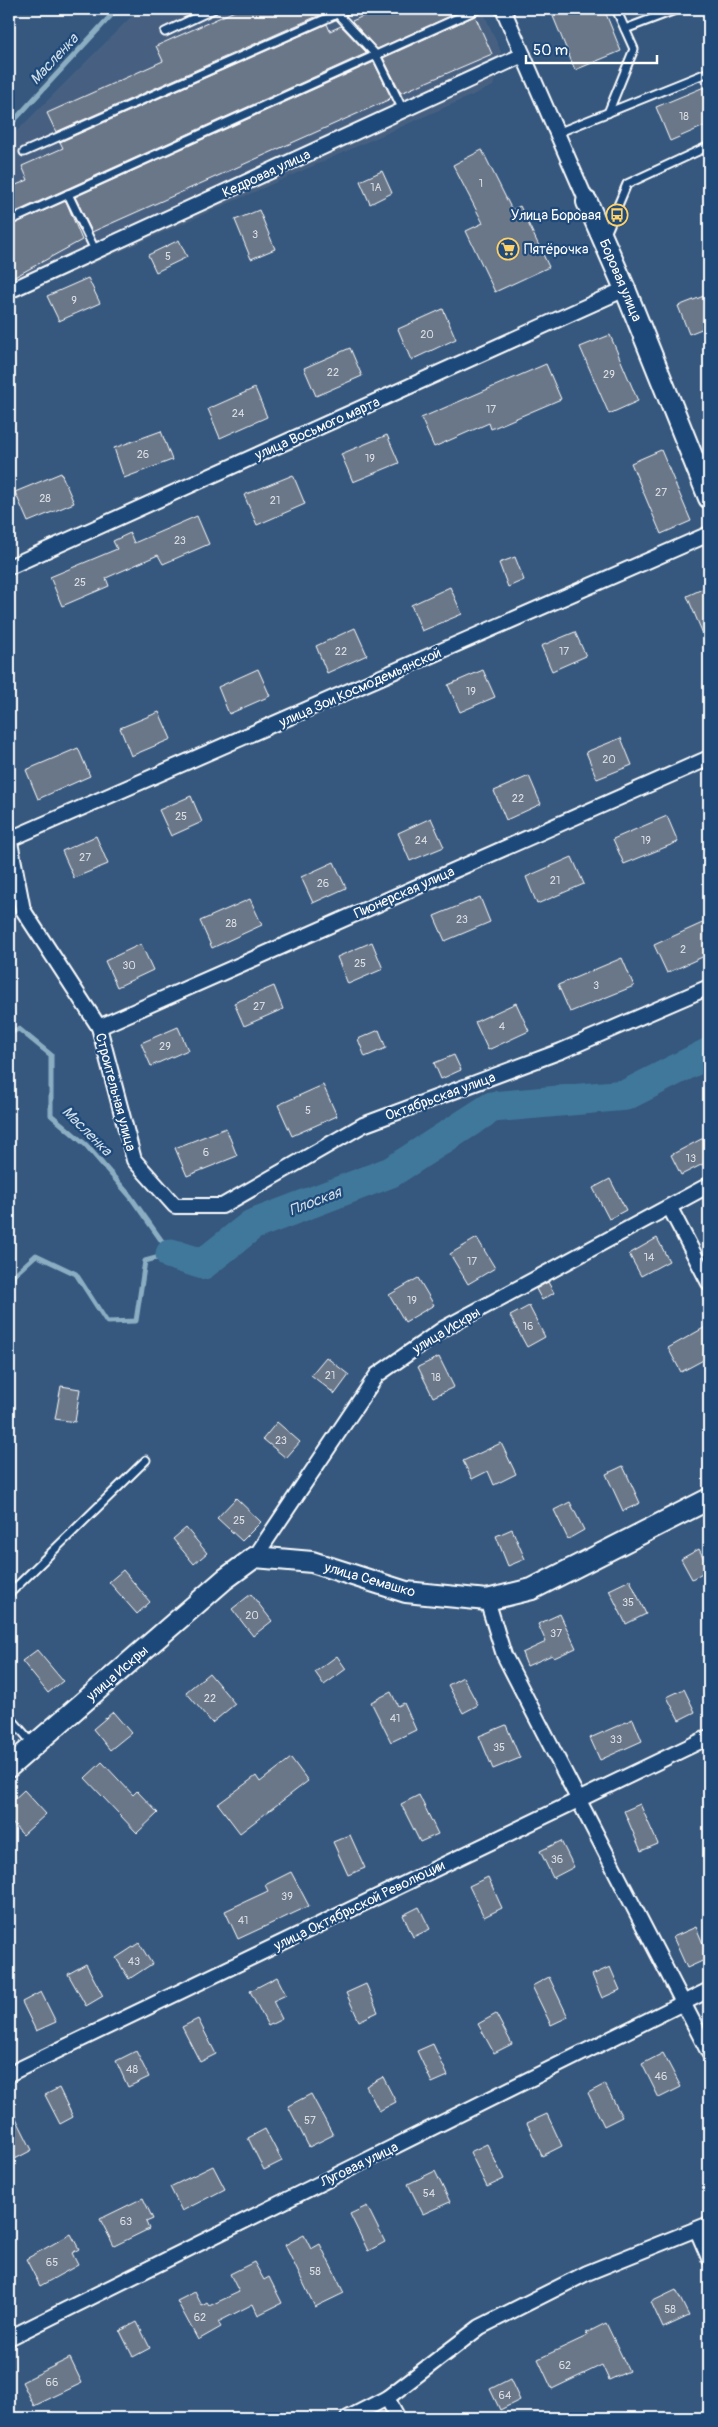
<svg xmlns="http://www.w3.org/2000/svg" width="718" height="2427" viewBox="0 0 718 2427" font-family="Pangolin,sans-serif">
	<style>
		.built { fill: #466181 }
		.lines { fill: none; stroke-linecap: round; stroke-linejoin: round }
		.stream { stroke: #8caec3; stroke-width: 5 }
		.river { stroke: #40789b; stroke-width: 31 }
		.building { fill: #6a7789; stroke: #fff }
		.lane-casing { stroke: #fff; stroke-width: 11 }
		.street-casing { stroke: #fff; stroke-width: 18 }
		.secondary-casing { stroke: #fff; stroke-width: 24 }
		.lane { stroke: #1f4a7a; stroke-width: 7 }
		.street { stroke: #1f4a7a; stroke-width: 14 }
		.secondary { stroke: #1f4a7a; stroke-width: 20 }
		.labels { text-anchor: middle; stroke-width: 4.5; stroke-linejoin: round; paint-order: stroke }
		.number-label { font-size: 11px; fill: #dadde2 }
		.street-label { font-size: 14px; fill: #fff; stroke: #1f4a7a }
		.poi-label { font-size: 14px; fill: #fff; stroke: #1f4a7a; text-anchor: end }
		.water-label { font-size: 15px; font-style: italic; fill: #cfdde6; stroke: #1f4a7a }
	</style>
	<rect width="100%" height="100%" fill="#36587e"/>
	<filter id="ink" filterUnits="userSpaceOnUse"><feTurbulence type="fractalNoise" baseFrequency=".02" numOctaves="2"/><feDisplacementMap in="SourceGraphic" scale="10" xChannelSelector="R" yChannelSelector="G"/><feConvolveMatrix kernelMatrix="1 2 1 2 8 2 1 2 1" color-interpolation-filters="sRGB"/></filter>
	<g filter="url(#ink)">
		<path class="built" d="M139,9h343l19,43 -8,34 -484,215v-162z"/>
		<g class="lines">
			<g class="stream">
				<path d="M9,126l108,-117"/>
				<path d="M9,1033l10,-4 32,26v60l35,30 44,51 41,58 -26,7 -9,60 -29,1 -31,-48 -40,-19 -22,20 -5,16"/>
			</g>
			<path class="river" d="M171,1254l32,10 49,-39 139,-53 101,-65 134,-12 83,-42"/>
		</g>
		<g class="building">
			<path d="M239,9h81l2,5 -266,118 -9,-19 116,-52 -7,-15z"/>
			<path d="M379,9h87l-89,40 -25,-28z"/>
			<path d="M550,9h54l17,42 -46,19z"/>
			<path d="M475,16l17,38 -91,39 -18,-35z"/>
			<path d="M327,24l3,7 11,-5 26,27 -358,162v-27l19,-8 -6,-14 41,-18 -3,-6z"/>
			<path d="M374,62l17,35 -3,3 -296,132 -17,-35z"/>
			<path d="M709,85v39l-39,17 -14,-34z"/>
			<path d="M482,150l30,60 8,-4 29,61 -54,25 -29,-61 17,-8 -30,-58z"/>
			<path d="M382,171l10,22 -22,11 -10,-23z"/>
			<path d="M66,201l16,39 -73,40v-54z"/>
			<path d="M259,210l16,39 -24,10 -16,-39z"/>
			<path d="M179,240l8,17 -31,15 -8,-17z"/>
			<path d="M88,278l12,25 -41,18 -12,-25z"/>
			<path d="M709,294v32l-20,8 -11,-28z"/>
			<path d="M443,309l13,30 -45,21 -13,-31z"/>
			<path d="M610,335l28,66 -29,13 -29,-67z"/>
			<path d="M350,348l12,28 -46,20 -12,-28z"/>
			<path d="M546,364l15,35 -70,30 -2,-6 -55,24 -13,-29z"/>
			<path d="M255,388l12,29 -47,21 -12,-29z"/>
			<path d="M161,431l11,29 -48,18 -10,-30z"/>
			<path d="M387,435l12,28 -46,19 -12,-28z"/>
			<path d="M661,450l30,71 -30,13 -30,-71z"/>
			<path d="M61,473l13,30 -46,19 -13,-30z"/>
			<path d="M293,475l12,29 -48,21 -13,-30z"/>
			<path d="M197,516l12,28 -46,20 -5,-9 -52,23 3,8 -47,20 -12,-29 67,-28 -4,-8 17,-8 4,10z"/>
			<path d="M515,557l9,23 -16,7 -9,-24z"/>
			<path d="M709,586v62l-22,-52z"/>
			<path d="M450,587l12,27 -40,17 -11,-26z"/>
			<path d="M355,628l12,27 -40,18 -11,-27z"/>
			<path d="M575,632l11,24 -34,15 -11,-25z"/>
			<path d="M258,669l12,27 -41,18 -11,-27z"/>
			<path d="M483,670l12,27 -35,15 -12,-27z"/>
			<path d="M159,712l12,27 -40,17 -11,-28z"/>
			<path d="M621,738l11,27 -35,14 -11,-27z"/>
			<path d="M78,748l12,28 -52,23 -12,-29z"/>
			<path d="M529,776l12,28 -35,16 -12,-29z"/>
			<path d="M191,796l11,26 -31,14 -12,-26z"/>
			<path d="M667,816l11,26 -54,22 -11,-25z"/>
			<path d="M431,818l13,29 -34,14 -12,-28z"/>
			<path d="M96,836l12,28 -34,14 -12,-27z"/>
			<path d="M572,857l12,27 -47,20 -11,-27z"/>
			<path d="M334,862l12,26 -33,15 -12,-26z"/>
			<path d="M480,897l10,25 -45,19 -11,-25z"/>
			<path d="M250,899l12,26 -50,23 -12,-27z"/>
			<path d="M709,920v34l-42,19 -13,-28z"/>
			<path d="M372,942l11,27 -35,15 -11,-27z"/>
			<path d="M141,944l12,26 -36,17 -12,-26z"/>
			<path d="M622,958l12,28 -64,26 -12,-27z"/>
			<path d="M274,986l9,23 -39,17 -10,-23z"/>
			<path d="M516,1003l13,28 -41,19 -13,-28z"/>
			<path d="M178,1027l10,23 -37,16 -10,-23z"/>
			<path d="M379,1030l7,18 -21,9 -7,-18z"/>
			<path d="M454,1055l7,15 -20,9 -7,-16z"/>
			<path d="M323,1085l14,31 -45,20 -14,-31z"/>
			<path d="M226,1128l11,28 -50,20 -12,-28z"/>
			<path d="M709,1135v26l-28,14 -10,-20z"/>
			<path d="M610,1179l16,31 -17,9 -16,-31z"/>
			<path d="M477,1238l18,30 -27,16 -18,-30z"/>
			<path d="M657,1238l12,23 -28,15 -12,-22z"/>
			<path d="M418,1278l16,27 -29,17 -16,-27z"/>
			<path d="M548,1282l6,11 -12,7 -6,-11z"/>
			<path d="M529,1306l16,31 -18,10 -17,-31z"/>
			<path d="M709,1325v32l-28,15 -13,-24z"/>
			<path d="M326,1357l23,18 -14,19 -24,-19z"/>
			<path d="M439,1357l15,30 -21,10 -15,-30z"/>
			<path d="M61,1386l19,3 -5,33 -20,-3z"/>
			<path d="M277,1422l23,20 -14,16 -23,-19z"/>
			<path d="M501,1443l15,31 -22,11 -6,-14 -16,8 -9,-18z"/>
			<path d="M623,1466l17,37 -17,8 -17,-37z"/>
			<path d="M236,1498l25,24 -19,19 -25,-23z"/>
			<path d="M570,1502l14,28 -16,9 -14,-29z"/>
			<path d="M186,1528l21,25 -13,11 -21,-25z"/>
			<path d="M512,1529l13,30 -17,7 -12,-30z"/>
			<path d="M699,1549l10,20 -17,10 -11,-20z"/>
			<path d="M123,1570l27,32 -13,12 -28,-32z"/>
			<path d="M630,1580l16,34 -20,10 -17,-34z"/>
			<path d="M251,1594l21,27 -19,15 -21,-27z"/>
			<path d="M560,1614l16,34 -22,10 -2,-3 -25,11 -5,-13 24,-11 -8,-18z"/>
			<path d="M37,1650l26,31 -15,12 -26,-32z"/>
			<path d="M337,1656l9,13 -22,16 -9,-13z"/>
			<path d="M209,1673l26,31 -23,19 -26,-31z"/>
			<path d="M463,1677l15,28 -15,8 -15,-28z"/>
			<path d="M684,1689l11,23 -16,8 -12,-23z"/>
			<path d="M391,1692l7,14 6,-3 12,27 -25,12 -20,-40z"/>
			<path d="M113,1712l18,21 -21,17 -17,-21z"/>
			<path d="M633,1719l9,22 -42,19 -10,-22z"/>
			<path d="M506,1725l14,33 -27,11 -14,-33z"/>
			<path d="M291,1758l17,23 -68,52 -22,-29 38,-28 4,6z"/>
			<path d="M102,1762l31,33 4,-4 21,22 -21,20 -52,-55z"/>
			<path d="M24,1790l22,24 -23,21 -14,-15v-16z"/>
			<path d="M419,1795l19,39 -18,8 -19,-38z"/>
			<path d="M640,1804l18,40 -17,7 -17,-40z"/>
			<path d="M350,1835l15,33 -17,7 -15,-33z"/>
			<path d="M561,1841l13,26 -21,11 -13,-27z"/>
			<path d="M291,1872l18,34 -71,33 -13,-28 43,-20 -3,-6z"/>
			<path d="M488,1877l14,31 -18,9 -15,-31z"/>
			<path d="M419,1907l11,22 -17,8 -10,-22z"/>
			<path d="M696,1927l13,31 -22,10 -14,-31z"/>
			<path d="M139,1943l13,21 -23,15 -13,-21z"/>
			<path d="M86,1964l17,32 -17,10 -18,-32z"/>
			<path d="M610,1967l10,23 -18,8 -10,-23z"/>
			<path d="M277,1977l9,18 -13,6 9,18 -14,7 -18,-35z"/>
			<path d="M549,1977l19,40 -17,8 -19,-39z"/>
			<path d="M366,1984l12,28 -19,9 -13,-28z"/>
			<path d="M41,1992l15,30 -20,9 -14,-29z"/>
			<path d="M496,2014l16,30 -18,9 -16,-29z"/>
			<path d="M198,2019l18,35 -16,8 -18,-35z"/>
			<path d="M433,2044l15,32 -16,7 -15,-32z"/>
			<path d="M136,2051l13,26 -21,10 -12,-26z"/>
			<path d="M663,2053l18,34 -22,11 -17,-34z"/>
			<path d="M383,2077l13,25 -17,9 -13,-25z"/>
			<path d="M605,2084l17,33 -18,9 -16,-33z"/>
			<path d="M59,2088l14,29 -13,7 -15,-29z"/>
			<path d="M311,2094l22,41 -24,12 -21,-41z"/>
			<path d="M9,2104l23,46 -17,9 -6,-12z"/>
			<path d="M547,2114l15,32 -20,10 -15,-33z"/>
			<path d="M265,2129l17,32 -18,9 -16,-32z"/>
			<path d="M487,2144l17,35 -17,8 -17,-35z"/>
			<path d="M213,2166l12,23 -43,22 -12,-24z"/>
			<path d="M435,2171l15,31 -27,12 -15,-30z"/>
			<path d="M143,2198l10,21 -7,3 3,7 -35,17 -14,-27z"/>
			<path d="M367,2206l18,36 -17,9 -18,-37z"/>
			<path d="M71,2234l8,15 -7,4 6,12 -38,21 -14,-27z"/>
			<path d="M304,2235l7,14 9,-5 24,49 -29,14 -30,-62z"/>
			<path d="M254,2262l10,18 5,-3 13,26 -24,12 -5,-11 -35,18 3,5 -23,13 -21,-39 18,-9 7,14 5,-3 2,3 30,-14 -9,-18z"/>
			<path d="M676,2290l13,26 -26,12 -12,-26z"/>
			<path d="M137,2322l13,26 -17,9 -13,-26z"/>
			<path d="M606,2323l23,48 -20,9 -7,-15 -50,24 -14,-30 49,-23 -1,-3z"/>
			<path d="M70,2358l12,25 -48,23 -12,-24z"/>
			<path d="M510,2379l10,21 -20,10 -10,-21z"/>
		</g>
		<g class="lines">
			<g class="lane-casing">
				<g id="lane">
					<path d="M333,9l43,46 27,55"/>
					<path d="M616,9l9,20"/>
					<path d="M165,32l49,-23"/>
					<path d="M608,113l26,-64 -9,-20 53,-20"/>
					<path d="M557,133l152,-61"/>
					<path d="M24,152l324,-143"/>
					<path d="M68,194l28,58"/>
					<path d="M9,221l469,-212"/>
					<path d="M606,234l21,-50 82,-38"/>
					<path d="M9,1594l137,-134"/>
					<path d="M9,1716l24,28"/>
				</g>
			</g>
			<g class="street-casing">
				<g id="street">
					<path d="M503,9l84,193"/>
					<path d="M9,291l514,-236"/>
					<path d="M9,567l616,-278"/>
					<path d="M9,837l14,73 76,117 35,133 41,46h47l141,-81 198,-74 148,-64"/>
					<path d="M10,839l699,-305"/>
					<path d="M99,1027l610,-269"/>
					<path d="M670,1208l39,75"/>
					<path d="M255,1557l122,-182 66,-46 266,-144"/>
					<path d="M487,1600l17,55 205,398"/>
					<path d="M9,2074l700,-337"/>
					<path d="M697,2230l12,28"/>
					<path d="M9,2338l700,-348"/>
					<path d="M387,2398l11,20"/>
					<path d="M348,2418l39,-20 93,-71 107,-54 122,-49"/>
				</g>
			</g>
			<g class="secondary-casing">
				<g id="secondary">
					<path d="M587,202l38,87 84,209"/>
					<path d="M9,1767l216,-188 30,-22 57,5 94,30 81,8 45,-11 177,-90"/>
				</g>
			</g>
			<use href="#lane" class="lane"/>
			<use href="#street" class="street"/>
			<use href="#secondary" class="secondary"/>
		</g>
	</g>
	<defs>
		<g id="bus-ring" transform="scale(1.125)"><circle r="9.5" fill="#1f4a7a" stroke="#ffd166" stroke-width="1.5"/><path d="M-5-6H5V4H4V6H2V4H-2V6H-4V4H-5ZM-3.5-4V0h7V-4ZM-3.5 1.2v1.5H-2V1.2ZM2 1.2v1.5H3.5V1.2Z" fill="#ffd166"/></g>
		<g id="supermarket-ring" transform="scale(1.125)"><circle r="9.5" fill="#1f4a7a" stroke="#ffd166" stroke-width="1.5"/><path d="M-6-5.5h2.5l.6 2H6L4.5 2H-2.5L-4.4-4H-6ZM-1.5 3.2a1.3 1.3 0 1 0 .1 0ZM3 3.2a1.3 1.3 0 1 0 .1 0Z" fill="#ffd166"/></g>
	</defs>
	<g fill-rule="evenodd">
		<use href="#bus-ring" x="617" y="215"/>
		<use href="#supermarket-ring" x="508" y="249"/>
	</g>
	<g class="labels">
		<g class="number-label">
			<text x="684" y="120">18</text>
			<text x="481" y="187">1</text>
			<text x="376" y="191">1А</text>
			<text x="255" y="238">3</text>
			<text x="168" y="260">5</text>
			<text x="74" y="304">9</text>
			<text x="427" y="338">20</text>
			<text x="333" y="376">22</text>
			<text x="609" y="378">29</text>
			<text x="491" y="413">17</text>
			<text x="238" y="417">24</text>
			<text x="143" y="458">26</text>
			<text x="370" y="462">19</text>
			<text x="661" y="496">27</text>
			<text x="45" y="502">28</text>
			<text x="275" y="504">21</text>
			<text x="180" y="544">23</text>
			<text x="80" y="586">25</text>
			<text x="341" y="655">22</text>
			<text x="564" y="655">17</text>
			<text x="471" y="695">19</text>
			<text x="609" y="763">20</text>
			<text x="518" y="802">22</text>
			<text x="181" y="820">25</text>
			<text x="421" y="844">24</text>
			<text x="646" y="844">19</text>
			<text x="85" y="861">27</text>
			<text x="555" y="884">21</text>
			<text x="323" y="887">26</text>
			<text x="462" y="923">23</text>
			<text x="231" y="927">28</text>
			<text x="683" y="953">2</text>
			<text x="360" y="967">25</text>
			<text x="129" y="969">30</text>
			<text x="596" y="989">3</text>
			<text x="259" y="1010">27</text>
			<text x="502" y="1030">4</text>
			<text x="165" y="1050">29</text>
			<text x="308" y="1114">5</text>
			<text x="206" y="1156">6</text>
			<text x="691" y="1162">13</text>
			<text x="649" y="1261">14</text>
			<text x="472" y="1265">17</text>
			<text x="412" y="1304">19</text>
			<text x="528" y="1330">16</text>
			<text x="330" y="1379">21</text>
			<text x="436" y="1381">18</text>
			<text x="281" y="1444">23</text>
			<text x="239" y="1524">25</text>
			<text x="628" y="1606">35</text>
			<text x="252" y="1619">20</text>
			<text x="556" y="1637">37</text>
			<text x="210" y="1702">22</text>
			<text x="395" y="1722">41</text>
			<text x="616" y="1743">33</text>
			<text x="499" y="1751">35</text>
			<text x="557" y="1863">36</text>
			<text x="287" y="1900">39</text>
			<text x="243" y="1924">41</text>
			<text x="134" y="1965">43</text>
			<text x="132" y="2073">48</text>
			<text x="661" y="2080">46</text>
			<text x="310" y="2124">57</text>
			<text x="429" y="2197">54</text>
			<text x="126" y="2225">63</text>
			<text x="52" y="2266">65</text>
			<text x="315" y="2275">58</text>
			<text x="670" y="2313">58</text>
			<text x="200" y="2321">62</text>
			<text x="565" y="2369">62</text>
			<text x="52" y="2386">66</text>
			<text x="505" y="2399">64</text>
		</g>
		<g class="street-label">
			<text transform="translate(266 173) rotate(-25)" y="5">Кедровая улица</text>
			<text transform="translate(621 280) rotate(67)" y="5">Боровая улица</text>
			<text transform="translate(317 428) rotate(-24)" y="5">улица Восьмого марта</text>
			<text transform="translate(360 687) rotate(-24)" y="5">улица Зои Космодемьянской</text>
			<text transform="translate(404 892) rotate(-24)" y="5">Пионерская улица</text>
			<text transform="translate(116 1092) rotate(75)" y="5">Строительная улица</text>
			<text transform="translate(440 1096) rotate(-20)" y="5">Октябрьская улица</text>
			<text transform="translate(446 1330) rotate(-31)" y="5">улица Искры</text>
			<text transform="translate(370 1579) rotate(16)" y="5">улица Семашко</text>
			<text transform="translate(117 1673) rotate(-41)" y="5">улица Искры</text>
			<text transform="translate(359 1905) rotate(-26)" y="5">улица Октябрьской Революции</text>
			<text transform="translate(359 2164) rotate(-26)" y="5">Луговая улица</text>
		</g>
		<g class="poi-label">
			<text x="601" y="220">Улица Боровая</text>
			<text x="524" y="254" text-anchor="start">Пятёрочка</text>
		</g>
		<g class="water-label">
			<text transform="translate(54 59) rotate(-47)" y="5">Масленка</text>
			<text transform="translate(87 1131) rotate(45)" y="5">Масленка</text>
			<text transform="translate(315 1201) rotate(-21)" y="5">Плоская</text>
		</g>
	</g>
	<rect width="718" height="2427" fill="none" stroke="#1f4a7a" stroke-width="30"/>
	<rect x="15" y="15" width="688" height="2397" fill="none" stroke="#fff" stroke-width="2" filter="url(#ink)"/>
	<path d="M526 55v8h131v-8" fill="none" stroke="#ffffff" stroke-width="2.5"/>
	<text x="533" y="55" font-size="15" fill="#ffffff" stroke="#1f4a7a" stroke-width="4" paint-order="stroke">50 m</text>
</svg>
